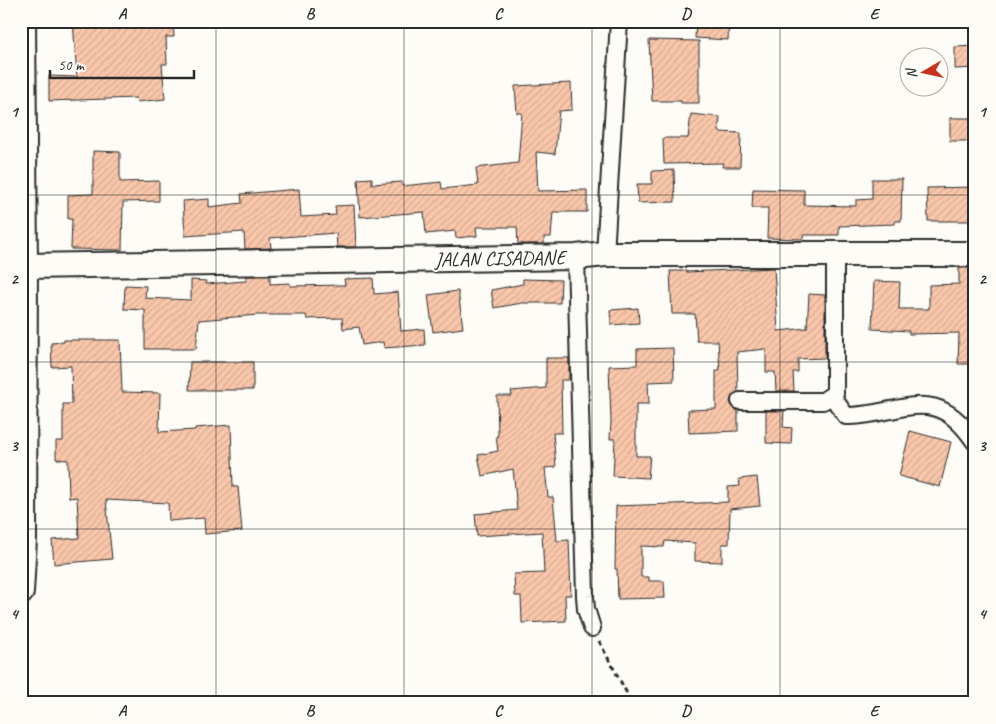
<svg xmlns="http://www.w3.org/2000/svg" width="996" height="724" viewBox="0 0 996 724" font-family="Caveat,sans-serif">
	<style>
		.building { fill: url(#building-hatch); stroke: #2b2b2b }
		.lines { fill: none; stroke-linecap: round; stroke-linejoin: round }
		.street-casing { stroke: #2b2b2b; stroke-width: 20 }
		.secondary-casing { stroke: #2b2b2b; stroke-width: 28 }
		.path { stroke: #2b2b2b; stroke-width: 3; stroke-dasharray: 5 4; stroke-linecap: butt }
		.street { stroke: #fdfcf7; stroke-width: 16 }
		.secondary { stroke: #fdfcf7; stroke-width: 24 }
		.grid { fill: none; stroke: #2b2b2b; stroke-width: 1; stroke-opacity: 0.55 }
		.labels { text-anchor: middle; stroke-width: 4; stroke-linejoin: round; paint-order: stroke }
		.street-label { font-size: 20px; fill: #2b2b2b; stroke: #fdfcf7 }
		.neatline { fill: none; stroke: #2b2b2b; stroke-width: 2 }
		.grid-label { font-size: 16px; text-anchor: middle; font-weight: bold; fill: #2b2b2b }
	</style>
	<defs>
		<pattern id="building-hatch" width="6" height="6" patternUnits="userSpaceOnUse" patternTransform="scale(1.25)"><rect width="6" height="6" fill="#fac7aa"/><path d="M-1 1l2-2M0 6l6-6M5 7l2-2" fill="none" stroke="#d6ab92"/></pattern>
	</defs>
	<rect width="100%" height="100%" fill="#fdfcf7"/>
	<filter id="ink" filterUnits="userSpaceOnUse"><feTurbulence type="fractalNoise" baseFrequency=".02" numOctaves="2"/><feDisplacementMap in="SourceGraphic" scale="10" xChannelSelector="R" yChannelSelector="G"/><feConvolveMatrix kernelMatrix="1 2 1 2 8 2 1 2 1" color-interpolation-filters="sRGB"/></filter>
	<g filter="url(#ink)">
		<g class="building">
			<path d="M73,21h100l1,16h-8l1,27h-5l3,35 -28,3 -1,-4 -87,3v-25l28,1z"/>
			<path d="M696,21h33l-1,19 -33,-2z"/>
			<path d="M649,40l50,1v62h-18v-2h-29z"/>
			<path d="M975,46v22l-20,1v-22z"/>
			<path d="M571,83l1,27 -13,1 -4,43 -19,-2 2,39 49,-1v22h-34l-2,25h-7v7h-26l-1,-17h-41l1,9 -21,2 -1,-7 -29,3 -2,-22 -64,5 -2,-38 14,-1v6l30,-2v4l39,-4 1,7 36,-4 -2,-17 42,-5 4,-50h-5l-2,-27z"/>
			<path d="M691,114l29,3 -1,15 22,1 -1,34h-18l1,-4 -59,1 -1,-26h25z"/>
			<rect x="950" y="118" width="25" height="23"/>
			<path d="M93,151l27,1v30l39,-1v20l-36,1 -1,48 -51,-1 1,-30h-4v-24l25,-1z"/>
			<path d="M674,170l1,32 -37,1 -1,-19h15v-13z"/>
			<path d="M872,179h30l-1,42h-6v3l-56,2v9h-36v4l-36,-1 1,-30h-16l1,-19 51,1v15l52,1v-6l16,-1z"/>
			<path d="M975,187v34h-47l-1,-33z"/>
			<path d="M299,189l2,28 35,-2 -1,-9 19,-1 2,42h-19l-1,-14 -66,5 1,10 -26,1 -1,-17 -59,4 -2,-35 26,-2v8l33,-4 -1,-9z"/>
			<path d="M774,268l4,63 29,-3 2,-34 16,1v63l-27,1v13h-5l1,19h-18l-1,-19h-9v-23l-29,3 1,40 -6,4 -2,5 2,5 6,5v20l-49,2 -1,-23 28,-1v-38h4l-2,-30h-21l-2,-27h-23l-2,-43h17v1z"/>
			<path d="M959,268h16v96h-17l1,-31 -50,1v-3l-37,-2 2,-48 26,1 -1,27h30v-24l30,-1z"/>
			<path d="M246,276h24v8l20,-1v3l55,-1 -1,-6 29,-1 1,16 24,-2 3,39 23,-2 1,16 -41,3 -1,-6 -21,3 -3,-18 -16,2 -1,-11 -35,1 -1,-4h-48l-59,5 -3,29h-51v-39l-21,-1 1,-24 21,1 -1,12 46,2v-20l15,1v3l40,-3z"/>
			<path d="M523,279l38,1 -1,23h-38l-28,5 -3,-18 32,-6z"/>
			<path d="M458,291l5,37 -30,4 -5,-37z"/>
			<path d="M638,308l1,15 -28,2 -1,-15z"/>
			<path d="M64,340h56l2,52 38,1 -1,39 36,-2v-2l36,-3 2,62h5l4,44 -37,3 -1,-16 -35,3 -1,-18 -62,-3 6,59 -58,5 -2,-24 27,-2 -2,-41 -8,1 -1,-38 -12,-1v-18h7v-37h9l-1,-38 -19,1 -1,-24 13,-1z"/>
			<path d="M673,348l1,33 -26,1 1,22h-13v52h14l-2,22 -35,-2 2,-37h-5l1,-18 -2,-55 28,-1v-16z"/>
			<path d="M546,358h23v22h-8l1,53h-9l3,34 -11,1 3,29h5l4,44 12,-1 2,55h-6l1,26 -44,2 -1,-27h-6l-1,-22 30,-1 -2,-41 -65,4 -2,-22 42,-4 -4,-41 -31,7 -4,-21 20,-4 -2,-15h2l-1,-40h15l-1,-5 35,-3z"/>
			<path d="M190,362h63v28h-64z"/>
			<path d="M766,411h18l-1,16 9,1 -1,16 -25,-1z"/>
			<path d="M910,431l41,11 -11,45 -41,-11z"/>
			<path d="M757,477l3,29 -30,3 -1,35h-7v18l-27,-1v-18l-30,-2 -1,6 -23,-1v31h8v4h15l1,17 -47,1 -1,-30h-2l1,-63 112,-4v-15l12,-1 -1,-7z"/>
		</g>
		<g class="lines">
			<g class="street-casing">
				<g id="street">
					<path d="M605,254l14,-233"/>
					<path d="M576,257l9,339 1,13 6,19"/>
					<path d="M832,396l14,20h4c55,-2 85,-34 125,26"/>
					<path d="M740,401h83l12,-8v-139"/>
				</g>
			</g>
			<g class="secondary-casing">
				<g id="secondary">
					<path d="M25,266l551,-9 29,-3h370"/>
					<path d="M21,592l3,-53 1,-273 -2,-245"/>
				</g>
			</g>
			<path class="path" d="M599,641l33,62"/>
			<use href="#street" class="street"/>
			<use href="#secondary" class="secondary"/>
		</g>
	</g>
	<path class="grid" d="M216,21v682M404,21v682M592,21v682M780,21v682M21,195h954M21,362h954M21,529h954"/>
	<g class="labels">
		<g class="street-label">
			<text transform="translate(500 258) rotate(-1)" y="7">JALAN CISADANE</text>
		</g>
	</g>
	<rect width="996" height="724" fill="none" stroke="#fdfcf7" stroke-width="55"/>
	<g transform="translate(924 72) rotate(261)"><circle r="24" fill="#fdfcf7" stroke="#a9a8a5"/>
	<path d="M0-4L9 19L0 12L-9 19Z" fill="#c8321e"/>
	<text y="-8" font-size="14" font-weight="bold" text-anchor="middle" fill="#2b2b2b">N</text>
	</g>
	<path d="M50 70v8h144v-8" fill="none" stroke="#2b2b2b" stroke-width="2.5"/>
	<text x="58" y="70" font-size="15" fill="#2b2b2b" stroke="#fdfcf7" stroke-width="4" paint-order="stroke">50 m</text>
	<rect x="28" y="28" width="940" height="668" class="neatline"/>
	<g class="grid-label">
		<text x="122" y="19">A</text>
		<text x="310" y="19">B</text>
		<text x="498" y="19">C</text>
		<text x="686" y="19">D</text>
		<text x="874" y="19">E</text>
		<text x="14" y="117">1</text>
		<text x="982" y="117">1</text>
		<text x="14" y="284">2</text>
		<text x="982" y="284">2</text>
		<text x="14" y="451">3</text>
		<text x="982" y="451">3</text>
		<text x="14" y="619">4</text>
		<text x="982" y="619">4</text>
		<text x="122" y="716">A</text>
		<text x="310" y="716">B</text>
		<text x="498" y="716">C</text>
		<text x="686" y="716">D</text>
		<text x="874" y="716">E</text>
	</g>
</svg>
